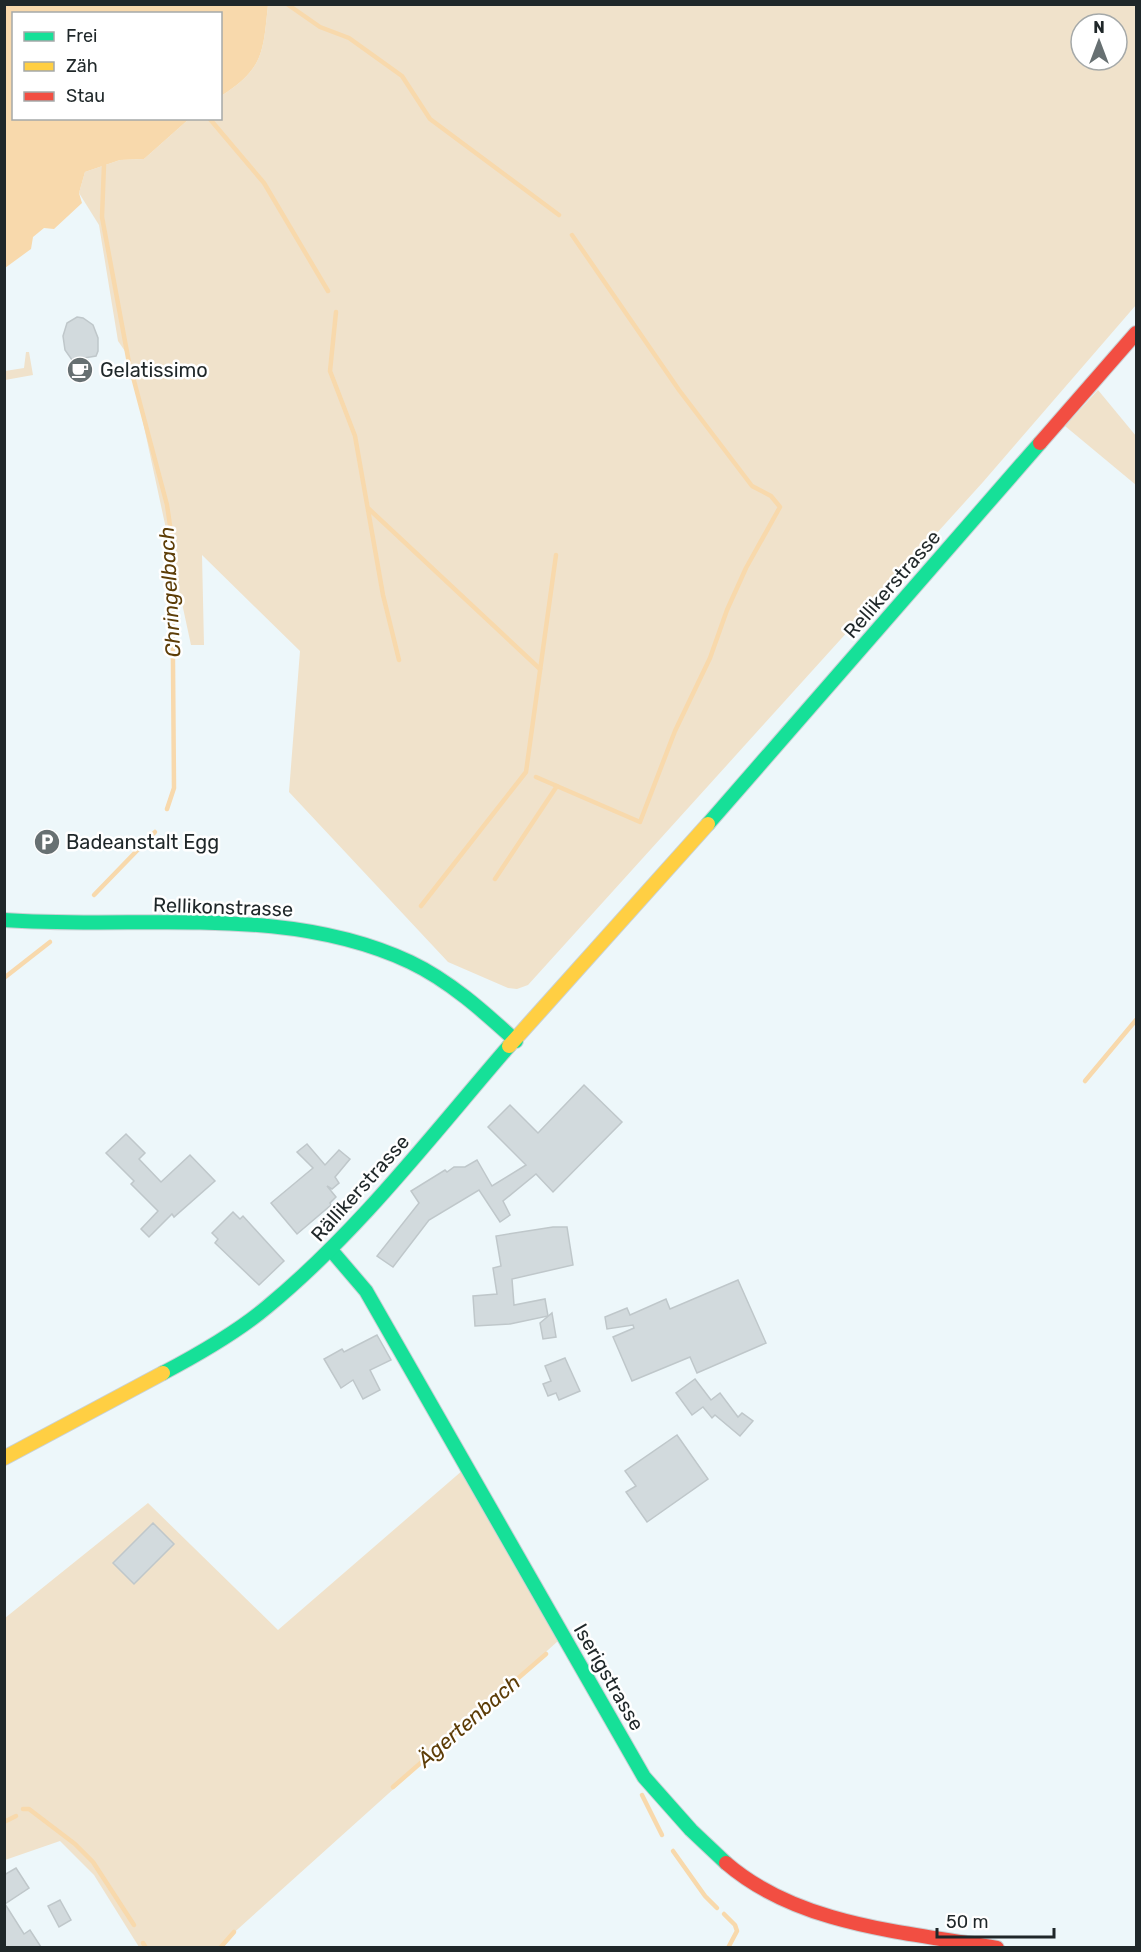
<svg xmlns="http://www.w3.org/2000/svg" width="1141" height="1952" viewBox="0 0 1141 1952" font-family="Rubik,sans-serif">
	<style>
		.green { fill: #f0e2cb; fill-rule: evenodd }
		.water { fill: #f8d9ac }
		.lines { fill: none; stroke-linecap: round; stroke-linejoin: round }
		.stream { stroke: #f8d9ac; stroke-width: 4.5 }
		.building { fill: #d2dadd; stroke: #bfc7ca; stroke-width: 1.5 }
		.fast-casing { stroke: #c9d1d4; stroke-width: 16 }
		.slow-casing { stroke: #c9d1d4; stroke-width: 16 }
		.jam-casing { stroke: #c9d1d4; stroke-width: 16 }
		.fast { stroke: #16e098; stroke-width: 14 }
		.slow { stroke: #ffcf43; stroke-width: 14 }
		.jam { stroke: #f24e42; stroke-width: 14 }
		.labels { text-anchor: middle; stroke-width: 5; stroke-linejoin: round; paint-order: stroke }
		.poi-label { font-size: 20px; fill: #1f2729; stroke: #fff; text-anchor: start }
		.street-label { font-size: 20px; fill: #1f2729; stroke: #fff }
		.water-label { font-size: 21px; font-style: italic; fill: #5d3d07; stroke: #fff }
	</style>
	<rect width="100%" height="100%" fill="#edf7fa"/>
	<g class="green">
		<path d="M268,5h868v300l-153,177 -455,503 -11,4 -9,-1 -60,-26 -159,-170 11,-141 -98,-96 2,90h-13l-62,-288 -11,-16 -19,-116 -20,-32 6,-21 35,-12 24,-1 45,-40 31,-1 1,-22c43,-27 42,-44 47,-91zM1081,24h36v36h-36z"/>
		<path d="M26,352h3l4,23 -28,5v-9l19,-3z"/>
		<path d="M1098,390l38,46v49l-71,-59z"/>
		<path d="M463,1470l95,171 -340,306h-79l-45,-72 -34,-34 -55,19v-242l143,-115 130,127z"/>
	</g>
	<path class="water" d="M5,4l263,1c-5,47 -4,64 -47,91l-1,-82h-206v104l175,1 -45,40 -24,1 -35,12 -6,21 3,10 -28,26 -10,-1 -11,9 -2,12 -26,19z"/>
	<g class="lines">
		<g class="stream">
			<path d="M287,4l33,23 29,11 53,38 28,43 129,96"/>
			<path d="M209,118l55,65 64,108"/>
			<path d="M104,165l-2,52 27,146"/>
			<path d="M336,312l-6,59 25,65 28,159 16,65"/>
			<path d="M133,377l34,128 5,34 2,249 -7,21"/>
			<path d="M369,509l171,160"/>
			<path d="M536,777l104,45 35,-91 35,-73 17,-48 19,-42 34,-61 -9,-11 -19,-10 -73,-96 -107,-155"/>
			<path d="M495,879l62,-93"/>
			<path d="M94,895l61,-63"/>
			<path d="M421,906l105,-134 30,-217"/>
			<path d="M4,978l46,-36"/>
			<path d="M1085,1081l51,-61"/>
			<path d="M393,1787l153,-133"/>
			<path d="M642,1795l20,40"/>
			<path d="M23,1809h6l46,35 18,18 41,63"/>
			<path d="M4,1822l12,-6"/>
			<path d="M673,1851l32,45 12,12"/>
			<path d="M724,1914l11,11 2,6 -9,17"/>
			<path d="M143,1943l3,5"/>
			<path d="M220,1948l14,-16"/>
		</g>
	</g>
	<g class="building">
		<path d="M77,317l6,1 10,7 5,13v13l-2,5 -24,4 -7,-10 -2,-14 4,-13z"/>
		<path d="M584,1085l38,37 -69,70 -17,-18 -33,27 7,14 -10,7 -21,-32 -50,30 -36,47 -16,-11 42,-53 -8,-12 34,-21 2,2 7,-5h11l12,-7 15,26 34,-21 -38,-38 22,-22 28,28z"/>
		<path d="M126,1134l19,19 -6,6 22,23 29,-27 25,26 -41,36 -2,-3 -23,23 -8,-8 17,-18 -27,-27 3,-3 -28,-28z"/>
		<path d="M307,1144l18,21 14,-15 11,9 -15,18 4,6 -7,6 -5,-3 9,11 -6,6 1,2 -34,29 -26,-31 42,-35 -16,-16z"/>
		<path d="M233,1212l7,7 3,-3 41,45 -25,24 -44,-42 3,-4 -6,-6z"/>
		<path d="M553,1227h14l6,38 -61,14 2,26 31,-6 3,17 -38,8 -35,2 -2,-30 24,-2 -4,-26 8,-2 -5,-30z"/>
		<path d="M738,1280l28,63 -69,30 -7,-16 -58,24 -19,-44 21,-9 -1,-3 -26,4 -2,-12 22,-9 3,7 36,-16 4,10z"/>
		<path d="M552,1313l4,24 -13,2 -3,-16z"/>
		<path d="M377,1335l14,25 -21,10 10,20 -17,9 -10,-19 -12,8 -17,-29 18,-10 2,3z"/>
		<path d="M565,1358l15,33 -21,9 -3,-7 -8,3 -5,-12 8,-3 -6,-15z"/>
		<path d="M695,1379l16,21 9,-7 18,24 4,-4 11,8 -13,15 -25,-21 -3,3 -9,-11 -11,8 -16,-22z"/>
		<path d="M677,1435l31,44 -61,43 -21,-30 10,-6 -11,-15z"/>
		<path d="M153,1523l21,21 -40,40 -21,-21z"/>
		<path d="M16,1868l13,20 -24,16 19,30 6,-4 11,17h-37v-72z"/>
		<path d="M60,1900l11,20 -12,7 -11,-21z"/>
	</g>
	<g class="lines">
		<g class="fast-casing">
			<g id="fast">
				<path d="M708,824l332,-381"/>
				<path d="M4,920c135,10 280,-17 406,42 40,19 74,50 106,79"/>
				<path d="M331,1250l35,41 278,486 47,53 35,33"/>
				<path d="M163,1373c36,-19 73,-40 104,-66 92,-76 165,-172 242,-261"/>
			</g>
		</g>
		<g class="slow-casing">
			<g id="slow">
				<path d="M509,1046l199,-222"/>
				<path d="M4,1458l159,-85"/>
			</g>
		</g>
		<g class="jam-casing">
			<g id="jam">
				<path d="M1040,443l96,-110"/>
				<path d="M726,1863c73,63 180,69 271,85"/>
			</g>
		</g>
		<use href="#fast" class="fast"/>
		<use href="#slow" class="slow"/>
		<use href="#jam" class="jam"/>
	</g>
	<defs>
		<g id="cafe-disc" transform="scale(1.35)"><circle r="9.5" fill="#677072" stroke="#fff"/><path d="M-5.5-4.5H6V0H3Q3 3.5 0 3.5H-2.5Q-5.5 3.5-5.5 0ZM3-3.2v2h1.7v-2ZM-6 4.5H4V6H-6Z" fill="#fff"/></g>
		<g id="parking-disc" transform="scale(1.35)"><circle r="9.5" fill="#677072" stroke="#fff"/><path d="M-3.5-5.5H1a3.5 3.5 0 0 1 0 7H-1V5.5H-3.5ZM-1-3.4V-.6H.8a1.4 1.4 0 0 0 0-2.8Z" fill="#fff"/></g>
	</defs>
	<g fill-rule="evenodd">
		<use href="#cafe-disc" x="80" y="370"/>
		<use href="#parking-disc" x="47" y="842"/>
	</g>
	<g class="labels">
		<g class="poi-label">
			<text x="100" y="377">Gelatissimo</text>
			<text x="66" y="849">Badeanstalt Egg</text>
		</g>
		<g class="street-label">
			<text transform="translate(892 584) rotate(-49)" y="7">Rellikerstrasse</text>
			<text transform="translate(223 907) rotate(2)" y="7">Rellikonstrasse</text>
			<text transform="translate(360 1188) rotate(-48)" y="7">Rällikerstrasse</text>
			<text transform="translate(609 1677) rotate(60)" y="7">Iserigstrasse</text>
		</g>
		<g class="water-label">
			<text transform="translate(170 592) rotate(-93)" y="7">Chringelbach</text>
			<text transform="translate(469 1721) rotate(-41)" y="7">Ägertenbach</text>
		</g>
	</g>
	<rect width="1141" height="1952" fill="none" stroke="#1f2729" stroke-width="12"/>
	<rect x="12" y="12" width="210" height="108" fill="#ffffff" stroke="#a5a9a9" stroke-width="1.5"/>
	<rect x="24" y="32" width="30" height="9" fill="#16e098" stroke="#a5a9a9" stroke-width="1.5"/>
	<text x="66" y="42" font-size="18" fill="#1f2729">Frei</text>
	<rect x="24" y="62" width="30" height="9" fill="#ffcf43" stroke="#a5a9a9" stroke-width="1.5"/>
	<text x="66" y="72" font-size="18" fill="#1f2729">Zäh</text>
	<rect x="24" y="92" width="30" height="9" fill="#f24e42" stroke="#a5a9a9" stroke-width="1.5"/>
	<text x="66" y="102" font-size="18" fill="#1f2729">Stau</text>
	<g transform="translate(1099 42)"><circle r="28" fill="#ffffff" stroke="#a5a9a9" stroke-width="1.5"/>
	<path d="M0-4.5L10 22L0 15L-10 22Z" fill="#677072"/>
	<text y="-9" font-size="16" font-weight="bold" text-anchor="middle" fill="#1f2729">N</text>
	</g>
	<path d="M937 1928v9h117v-9" fill="none" stroke="#1f2729" stroke-width="3"/>
	<text x="946" y="1928" font-size="18" fill="#1f2729" stroke="#ffffff" stroke-width="4.5" paint-order="stroke">50 m</text>
</svg>
